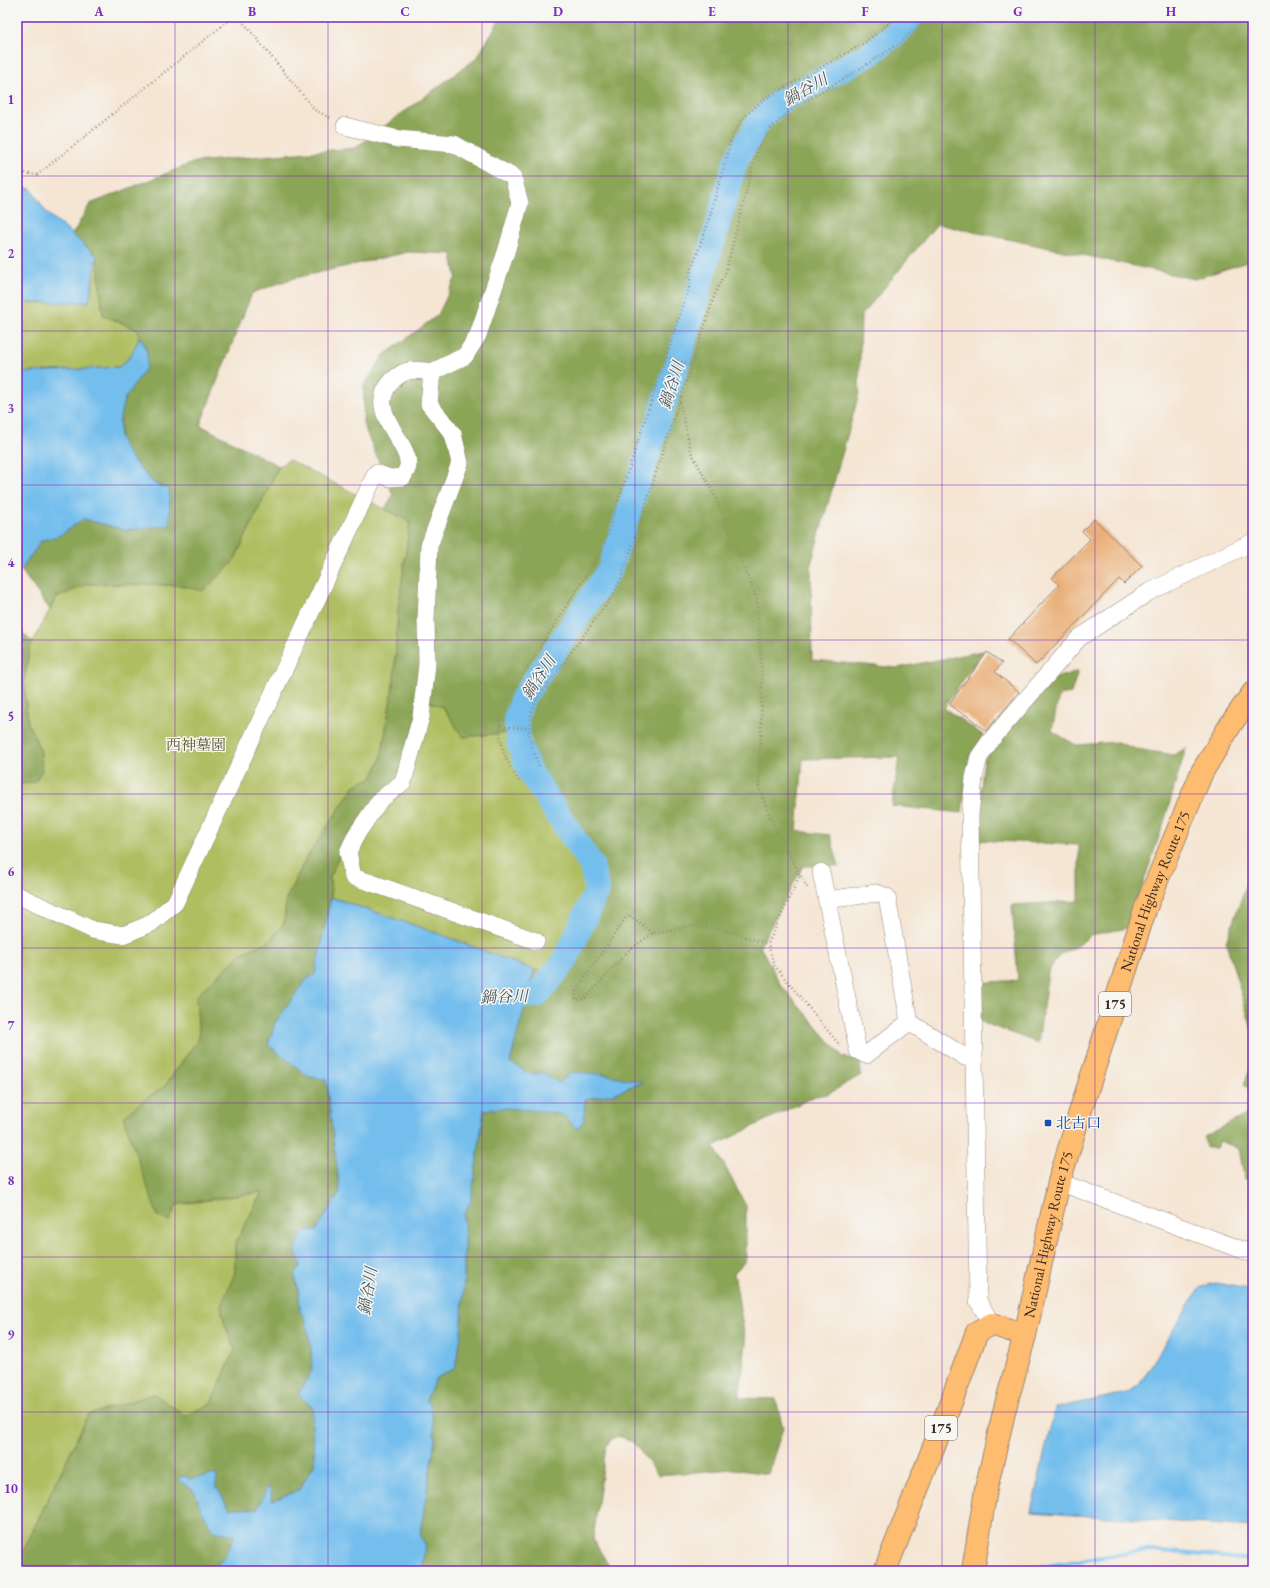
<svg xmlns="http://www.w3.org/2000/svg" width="1270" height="1588" viewBox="0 0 1270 1588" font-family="'EB Garamond','Noto Serif JP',serif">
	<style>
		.green { fill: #afbe61; stroke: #757440 }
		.forest { fill: #8ba557; stroke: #63683a }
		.water { fill: #73beed; stroke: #577486 }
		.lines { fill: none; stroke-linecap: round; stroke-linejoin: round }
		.stream { stroke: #73beed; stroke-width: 4 }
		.river { stroke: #73beed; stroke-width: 25 }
		.building { fill: #eab07a }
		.minor-casing { stroke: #988878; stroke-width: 18 }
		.highway-casing { stroke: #988878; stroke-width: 24 }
		.path { stroke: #988878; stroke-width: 2.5; stroke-dasharray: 1 3; stroke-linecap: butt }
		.minor { stroke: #fff; stroke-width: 17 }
		.highway { stroke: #fdbc70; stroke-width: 22 }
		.grid { fill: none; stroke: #7b2cbf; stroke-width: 1; stroke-opacity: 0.55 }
		.transit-dot { fill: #1a4fb4; stroke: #f6f6f2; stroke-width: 1.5 }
		.labels { text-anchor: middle; stroke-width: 3; stroke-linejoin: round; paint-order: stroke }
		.shield { fill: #f6f6f2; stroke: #73675e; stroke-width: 1 }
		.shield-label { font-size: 14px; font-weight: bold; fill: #3b2a1e }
		.park-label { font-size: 15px; fill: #5e5632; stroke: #f6f6f2 }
		.street-label { font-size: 15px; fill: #3b2a1e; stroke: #f6f6f2 }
		.transit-label { font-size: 15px; fill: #164399; stroke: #f6f6f2; text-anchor: start }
		.water-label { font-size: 16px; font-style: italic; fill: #4c565c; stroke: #f6f6f2 }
		.neatline { fill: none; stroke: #7b2cbf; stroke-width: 1.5 }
		.grid-label { font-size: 13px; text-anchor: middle; font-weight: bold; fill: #7b2cbf }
	</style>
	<rect width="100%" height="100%" fill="#f6f6f2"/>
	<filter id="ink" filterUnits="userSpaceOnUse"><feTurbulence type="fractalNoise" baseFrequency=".025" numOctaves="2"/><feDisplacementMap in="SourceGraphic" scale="8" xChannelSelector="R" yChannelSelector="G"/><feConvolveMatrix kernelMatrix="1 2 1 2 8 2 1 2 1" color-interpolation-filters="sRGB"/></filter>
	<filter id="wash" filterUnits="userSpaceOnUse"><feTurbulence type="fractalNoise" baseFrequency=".012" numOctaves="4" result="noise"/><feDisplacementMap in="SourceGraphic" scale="16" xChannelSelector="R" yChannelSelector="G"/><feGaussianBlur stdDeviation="0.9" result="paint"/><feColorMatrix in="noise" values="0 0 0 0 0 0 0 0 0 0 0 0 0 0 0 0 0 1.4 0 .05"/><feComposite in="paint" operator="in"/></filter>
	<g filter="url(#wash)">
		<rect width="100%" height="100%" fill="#f5e5d3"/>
		<g class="green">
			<path d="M97,256l6,59 35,15c4,15 -8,28 -19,37l-102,6v-70l72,-1z"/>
			<path d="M289,460l121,62 -12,88 -4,70 -13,79 -9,19 -17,7 -50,75 -19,39 -2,24 -14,18 -28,12 -46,43 3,42 -34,48 -21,14 33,105 85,-13 -27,52v29l-14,33 4,19 10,25 -24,53 -25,13 -32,-22 -66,21 -71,149v-780l18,-2 6,-30 -13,-29 -4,-40 6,-36 26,-49 31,-14 93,1 23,5 31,-29 45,-95z"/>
			<path d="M420,699l23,8 20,30 61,-6 8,38 65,96 3,29 -38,83 -28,-7 -89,-34 -114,-39 -1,-21 20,-45z"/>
		</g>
		<g class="forest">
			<path d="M501,17h752v243l-58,19 -258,-55 -76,92 -2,78 -48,170 1,96 85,8 86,-17 -39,57 39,27 -14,23 -7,55 -70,-7 7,-49 -96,2 -6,72 33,4 9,31h-36l-43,80 20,38 63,73 17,2 1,16 -33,19 -13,2 -101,50 32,60v54l-12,13 12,71 -7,54 37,1 7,29 -15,46 -35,-5 -75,6 -24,-32 -11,-6 -10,1 -7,8 -13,93 19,32h-188l-2,-5 3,-22 -5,-9 15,-96 -9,-39 10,-22 19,-10 6,-33 3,-57v-64l7,-13 13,-91 19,-2 38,3 22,4 14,14 7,-9 1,-21 27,-5 30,-11 -39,-9 -44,10 -17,-12 -10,3 -22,-13 24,-92 28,6 38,-82 -3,-29 -65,-96 -8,-38 -61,6 -20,-30 -23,-8 -18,93 -52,39 -20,45 1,21 -16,77 -9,6 -31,43 -7,21 58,34 14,114 -24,40 -15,33 -6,10 4,18 1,19 5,6 6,29 1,24 -14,23 15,14 -1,22 3,33 -16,27 -27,11 -2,-14 -3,1 -10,21 -28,-1 -13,-22 1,-12 -26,5 -7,-3 -6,3 17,13 5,15 36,28 -13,24 -13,12h-193v-7l71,-149 66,-21 32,22 25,-13 24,-53 -10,-25 -4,-19 14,-33v-29l27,-52 -85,12 -8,18 -11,-5 -35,-100 21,-17 21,-14 34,-48 -3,-42 46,-43 28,-12 14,-18 2,-23 19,-40 50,-75 17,-7 9,-19 13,-79 4,-70 12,-88 -25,-13 8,-14 -30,-71 1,-38 19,-30 55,-41 18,-38 -4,-23 -44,-2 -117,27 -39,14 -52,132 79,41 -45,95 -31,30 -23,-6 -93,-1 -31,14 -6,12 -29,-40 20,-29 20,-6 22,-16 43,11 43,-41 -15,-6 -25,-28 -9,-15v-21l3,-16 25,-51 -8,-15 -2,-7 -35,-15 -6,-59 -25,-21 18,-31 105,-42 160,-14 122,-90z"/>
			<path d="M17,627l16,16 -3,4 -6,36 4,40 13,29 1,18 -7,12 -18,2z"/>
			<path d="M1078,671l-7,22 -12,2 -7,36 24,14 41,-3 19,7 38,6 12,-7 -22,74 -36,106 -38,7 -12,11 -18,8 -12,18 -10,71 -59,-22 -2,-38 41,-3 -6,-75 67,-4v-56l-104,-5 9,-81 62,-78z"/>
			<path d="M1253,865v168l-27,-91z"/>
			<path d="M1253,1063v30l-9,-9z"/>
			<path d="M1253,1111v70l-8,-1 -6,-31 -19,-8 -4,7h-10l-2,-11z"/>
		</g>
		<g class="water">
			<path d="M17,186l14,3 15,23 51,44 -8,46 -72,1z"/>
			<path d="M140,337c6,11 9,18 6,31l-21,30c-4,11 -8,31 -4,43 4,10 24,35 33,42 4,3 10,4 15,6l1,36 -44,5 -43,-11 -22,16 -20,6 -20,29 -4,-3v-194l102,-6 11,-10z"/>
			<path d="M331,897l114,39 89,34 -24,92 22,13 10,-3 17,11 12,-11 32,2 40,8 -31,12 -27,5 -1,21 -7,9 -14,-14 -22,-4 -38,-3 -19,2 -13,91 -7,13v64l-3,57 -6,33 -19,10 -10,22 5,8 4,31 -15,95 5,10 -3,22 2,5h-214l13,-12 12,-24 -22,-4 -13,-24 -5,-15 -18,-13 7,-3 7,3 26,-5 -1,12 13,22 28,1 10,-21 3,-2 2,15 27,-11 16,-27 -3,-33 1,-22 -15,-14 14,-24 -1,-23 -6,-29 -5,-6 -1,-19 -4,-18 6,-10 -5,-14 7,-21 13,1 24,-39 -14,-113 -17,-2 -41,-32 7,-22 31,-43 9,-6z"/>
			<path d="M1216,1283l37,7v237l-222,-15 24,-104 71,-15 13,-8 61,-98z"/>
		</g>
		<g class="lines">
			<path class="stream" d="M1022,1570l119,-19h20l92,9"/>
			<path class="river" d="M494,997l43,-2 28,-34 32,-71 -5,-24 -63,-95 -10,-27 -3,-25 6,-20 88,-130 71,-217 55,-192 23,-39 20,-19 89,-47 31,-24 12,-14"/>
		</g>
		<g id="blocks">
			<g class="building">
				<path d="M1094,519l48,47 -18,18 -5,-5 -83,86 -28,-26 51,-54 -7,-7 38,-39 -8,-8z"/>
				<path d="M987,652l15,11 -7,9 24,20 -33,39 -21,-17 -1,1 -15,-11z"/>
			</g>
		</g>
	</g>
	<g filter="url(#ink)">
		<use href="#blocks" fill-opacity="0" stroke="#988878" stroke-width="1"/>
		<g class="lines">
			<g class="minor-casing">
				<g id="minor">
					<path d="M345,126l53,13 56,5 59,33 7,26 -14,49 -28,83 -13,21 -33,16 -3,32 24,30 7,29 -31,83 -3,74 1,44 -6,53 -18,65 -23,18 -24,35 -8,17 5,25 16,5 167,59"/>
					<path d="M821,872l37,179 8,4 43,-33 56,35 9,2"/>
					<path d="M17,895l76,35 30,5 27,-11 25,-21 201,-430 14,5 13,-1c4,-7 7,-12 4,-20 -8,-25 -40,-50 -15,-76 13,-13 22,-12 40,-9"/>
					<path d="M827,900l49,-7 11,4 22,125"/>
					<path d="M1059,1182l194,72"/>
					<path d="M992,1324l-14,-23 -8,-486 4,-37 5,-21 12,-17 88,-102 70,-46 104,-50"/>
				</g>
			</g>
			<g class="highway-casing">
				<g id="highway">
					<path d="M885,1571l59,-150 33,-89 15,-8 33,11"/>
					<path id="s1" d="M973,1571l13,-82 19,-81 20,-73 34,-153 23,-76 64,-199 56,-135 29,-48 22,-31"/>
				</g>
			</g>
			<g class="path">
				<path d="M239,17l76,93 17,9"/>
				<path d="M17,172l20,3 196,-158"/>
				<path d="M666,357l26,8"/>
				<path d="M680,402l11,50 23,42 43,105 5,78 -1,53 -2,57 12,32 29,56 -32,69 6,21 68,83"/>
				<path d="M501,727l27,1"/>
				<path d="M539,766c-10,-27 -15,-37 -3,-65l77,-106 8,-16 95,-288 9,-17 32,-124 15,-23 24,-21 46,-26 60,-38 25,-25"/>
				<path d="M519,781c-13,-18 -21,-39 -19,-62 1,-6 4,-12 6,-18l96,-151 88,-266v-11l17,-47 26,-92 11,-17 19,-17 103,-58 31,-25"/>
				<path d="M801,876l7,13"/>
				<path d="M653,933l-25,-19 -53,78 1,8 9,-1 43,-48 25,-18 38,-7 30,3 47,15"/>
			</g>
			<use href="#minor" class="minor"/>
			<use href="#highway" class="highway"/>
		</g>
	</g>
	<path class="grid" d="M175,17v1554M328,17v1554M482,17v1554M635,17v1554M788,17v1554M942,17v1554M1095,17v1554M17,176h1236M17,331h1236M17,485h1236M17,640h1236M17,794h1236M17,948h1236M17,1103h1236M17,1257h1236M17,1412h1236"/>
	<rect class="transit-dot" x="1044" y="1119" width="8" height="8" rx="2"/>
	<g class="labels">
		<g class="shield">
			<rect x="1099" y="992" width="32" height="24" rx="3"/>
			<rect x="925" y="1416" width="32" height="24" rx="3"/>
		</g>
		<g class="shield-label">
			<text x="1115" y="1009">175</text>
			<text x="941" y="1433">175</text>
		</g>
		<g class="park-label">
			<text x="196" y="750">西神墓園</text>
		</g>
		<g class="street-label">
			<text dy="5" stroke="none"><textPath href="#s1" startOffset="705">National Highway Route 175</textPath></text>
			<text dy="5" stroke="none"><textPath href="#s1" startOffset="345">National Highway Route 175</textPath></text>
		</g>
		<g class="transit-label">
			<text x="1056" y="1128">北古口</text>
		</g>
		<g class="water-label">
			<text transform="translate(805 89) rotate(-29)" y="6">鍋谷川</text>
			<text transform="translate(671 385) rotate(-72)" y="6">鍋谷川</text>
			<text transform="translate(538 677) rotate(-57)" y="6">鍋谷川</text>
			<text transform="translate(504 996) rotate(-2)" y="6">鍋谷川</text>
			<text transform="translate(367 1291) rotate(-81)" y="6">鍋谷川</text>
		</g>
	</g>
	<rect width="1270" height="1588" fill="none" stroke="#f6f6f2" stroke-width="44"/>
	<rect x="22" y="22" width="1226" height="1544" class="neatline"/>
	<g class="grid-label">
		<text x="99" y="16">A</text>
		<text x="252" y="16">B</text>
		<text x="405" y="16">C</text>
		<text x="558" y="16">D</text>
		<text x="712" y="16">E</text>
		<text x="865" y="16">F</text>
		<text x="1018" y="16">G</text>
		<text x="1171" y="16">H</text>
		<text x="11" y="104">1</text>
		<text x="11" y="258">2</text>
		<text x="11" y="413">3</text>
		<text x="11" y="567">4</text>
		<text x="11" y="721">5</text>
		<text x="11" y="876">6</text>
		<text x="11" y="1030">7</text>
		<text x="11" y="1185">8</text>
		<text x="11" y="1339">9</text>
		<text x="11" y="1493">10</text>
	</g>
</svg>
